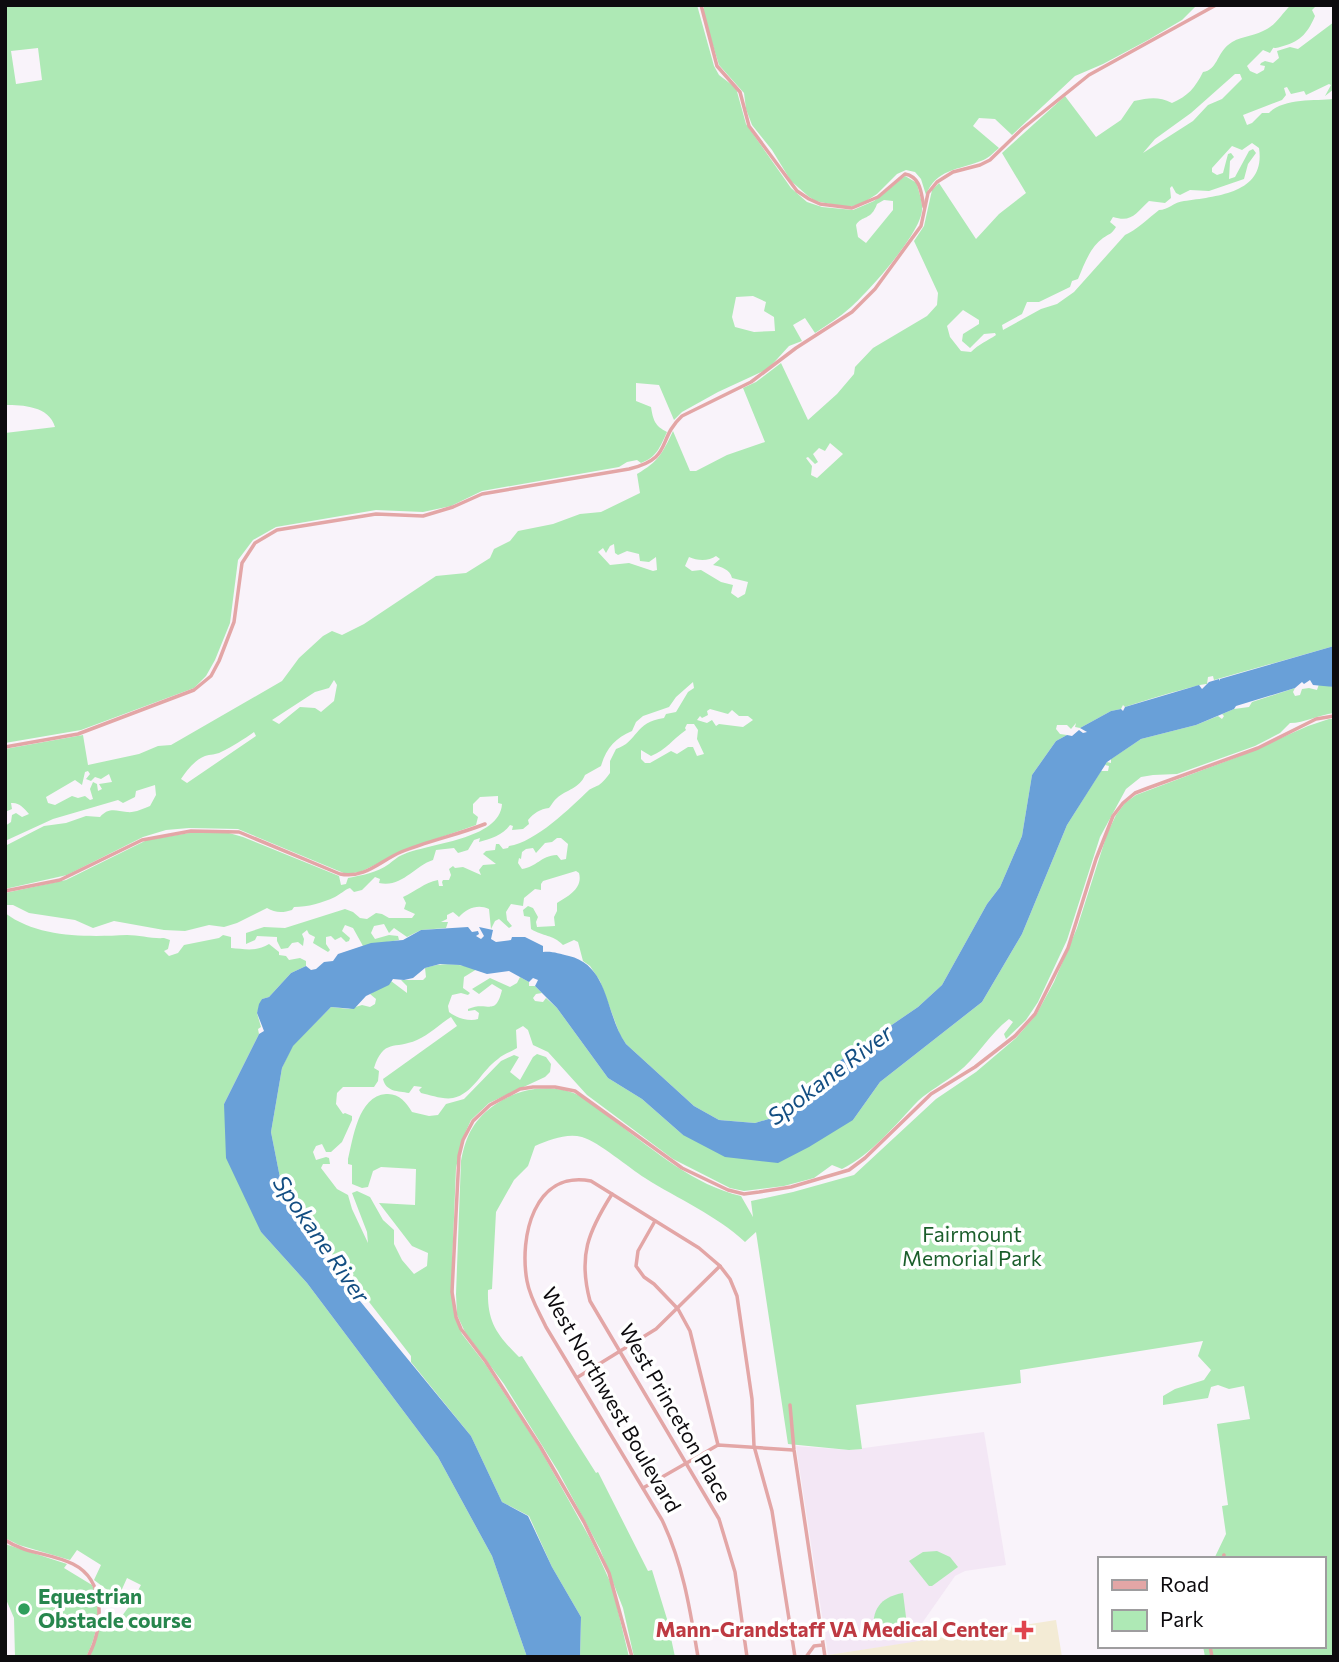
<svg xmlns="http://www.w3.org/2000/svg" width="1339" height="1662" viewBox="0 0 1339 1662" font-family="Commissioner,sans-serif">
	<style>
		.built { fill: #f3e7f5 }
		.medical { fill: #f3ebd5 }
		.green { fill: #aee9b5; fill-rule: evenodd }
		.water { fill: #69a0d8 }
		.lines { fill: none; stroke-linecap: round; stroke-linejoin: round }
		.street { stroke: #e3a6a6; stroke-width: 3.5 }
		.leisure-dot { fill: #2e9e5b; stroke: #fff; stroke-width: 2.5 }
		.health-dot { fill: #e0444e; stroke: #fff; stroke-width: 2.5 }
		.labels { text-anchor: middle; stroke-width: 7; stroke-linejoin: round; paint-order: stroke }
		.park-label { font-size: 21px; fill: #1b5e2b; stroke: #fff }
		.street-label { font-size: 21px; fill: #0d0b0e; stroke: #fff }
		.leisure-label { font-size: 21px; font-weight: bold; fill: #27864d; stroke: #fff; text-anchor: start }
		.health-label { font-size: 21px; font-weight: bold; fill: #be3a42; stroke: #fff; text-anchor: end }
		.water-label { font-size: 23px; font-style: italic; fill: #134e82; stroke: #fff }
	</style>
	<rect width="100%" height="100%" fill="#f9f3fa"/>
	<path class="built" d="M984,1432l22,133 -41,6 -10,5 -35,50 3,15 -95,14 -32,-209 53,4z"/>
	<path class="medical" d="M1056,1620l6,37h-234v-2z"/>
	<g class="green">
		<path d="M5,5h692l17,61 5,9 17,13 10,36 45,64 16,14 15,5 31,3 21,-9 31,-25 12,7c1,8 6,18 5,27 -1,23 -53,81 -71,97 -11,10 -24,18 -36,26l-10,-15 -12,7 9,16 -13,5 -21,23 -50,23 -36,20 -8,8 -15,-35 -23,-2v18l15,6c2,13 4,19 16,25 -7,15 -10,25 -26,31l-4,-3 -10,2 -8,5 -137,24 -31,15 -28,6 -47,-2 -100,17 -23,13 -15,20 -8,63 -15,37 -9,16 -12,12 -113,42 -76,13v-310l50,-6c-6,-21 -32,-22 -50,-22zM38,48l4,32 -26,4 -5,-33zM884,200l9,1v9l-27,33 -8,-6 -2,-12c6,-10 15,-4 21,-21zM753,296l13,6 -2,9 10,6 1,14 -21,1 -19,-5 -3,-10 4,-20z"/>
		<path d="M704,5h493l-15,15 -34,20 -45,24 -28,12 -63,59 -17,-16 -16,-1 -6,8 26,22c-6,5 -11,11 -18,13 -23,9 -45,8 -55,34l-5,-16 -6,-7 -9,-2 -9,4 -20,20 -14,9 -10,3h-12l-26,-5 -7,-5 -17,-15 -19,-31 -20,-25 -6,-16 -2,-16 -25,-28 -16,-52z"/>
		<path d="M1291,5h26l-5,5 3,6c-8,19 -16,26 -35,31 -10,3 -4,-3 -10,6l-7,-3 -16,16 3,5 7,3 7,-4 1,-4 -5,-1 1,-2 4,-2 8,2 6,-5 -2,-7 13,-4 8,2 36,-27v67l-9,7 6,-11 -2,-1 -23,11 -2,-4 -13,3 -4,-7 -3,1 2,7 -4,5 -39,15 4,10 5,-2 10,-10h7c14,-15 46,-12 65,-14v547l-120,34 -1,-4 -5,1 -1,7c-5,-1 -71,19 -82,23l-2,-2 -2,4 -10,2 -31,17 -5,-1 1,-4 -5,6 -4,-4h-10l-1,4 4,5 7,1 -11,6 -24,34 -10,61 -22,51 -13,17 -45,81 -24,22 -76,52 -50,53 -37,11 -36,-3 -25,-14 -68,-62 -6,-9 -20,-54 -10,-15 -7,-5 -5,-19 -4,-2 -11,5c-11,-11 -19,-8 -32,-16l-1,-12 -6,-1 -1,-6 5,-4 5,2 5,9 -2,5 1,5 18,-1 -1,-9 3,-6v-8c12,-7 26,-15 22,-30l-3,-2 -33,10 -2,3v6l-6,-1 -11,9 -1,8 -12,-2 -5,8 1,8 5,6 -3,2 -10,-9 -4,2 -4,8 -2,-20c-11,-5 -22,-1 -30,8l-6,-5 -6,3v4l-6,3h7l-2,6 -25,2 -14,7 -13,-9 -5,5 -5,-9 -10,2 -3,7 4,6 14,-4 9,1 1,4 -36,6 -10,-18 -8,-3 -3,6 8,7 -1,3 -3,1 -5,-5 -6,3 -4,-4 -5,1v7l4,6 -2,2 -15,-9 2,-6 -6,-3 -2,-4 -5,4 2,5 -1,7 -5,-4 -6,1 -4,5 -7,1 -4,-8v-4l-20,-1 -2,4 -9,4v-11l18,-6 21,1 60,-19 8,3 7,6 7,1 9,-6 6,1 7,4h23l3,-4 -11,-5 2,-6 -3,-6c13,-6 21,-14 35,-17l1,6h4l-1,-4 1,-2h6l2,-5 -2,-6 4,-3 2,2 8,-1 18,8 -2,-5 4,-5 13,-1 -13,-10 3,-3 9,-1 1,-6h3l4,5 5,-1 1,-2c27,-4 61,-38 80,-56 1,-1 8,-4 10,-5 4,-3 8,-8 11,-12v-12l6,-12c22,-7 18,-27 48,-31l2,-4 10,-2 12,-20 6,-4 -1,-6 -17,15 -7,10 -26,9 -7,6 -4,9c-17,7 -26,18 -31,35l-16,9c-5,13 -19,15 -28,23 -4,3 -5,7 -8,10 -9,1 -15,5 -21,12l1,4 -6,5 -11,1 1,-4 -3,-1c-7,10 -20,14 -31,17l1,-4 -6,2 -6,10 -10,3 -4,-5 -18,2 -3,10c-19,6 -31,28 -54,23l1,-4 -5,-2 -13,13 -8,2 -4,-4c-6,2 -9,6 -15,9 -13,6 -27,10 -41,10l-2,3c-9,3 -17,3 -25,-2l-30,15 -13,4 -15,-2 -24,6 -21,-1 -50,-9 -21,7 -18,-8 -46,-7 -16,-8h-8v-12l61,-13 81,-40 42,-7h40l14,4 96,39 2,9 5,-1 2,-6c14,-3 29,-5 41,-14 4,-3 8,-7 13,-9 26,-12 98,-15 100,-51l-4,-1v-7l-18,1 -7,7v9l5,4 -2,8 -63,22 -53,25 -14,2 -108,-45 -49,-1 -23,2 -23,7 -76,38 -62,14v-43l39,-20 22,-3 20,-7 14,1c9,-10 16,-6 27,-5 7,1 16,-3 23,-6l6,-11 -1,-10 -19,6 -1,6 -12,6 -5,-3 -65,19 -48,22v-15l6,-4 1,-7 4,-2 6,4 7,-3c-5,-6 -10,-12 -18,-11l1,6 -7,3v-63l78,-14 5,30 51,-11 19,-8 13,-1 111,-64 17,-23 24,-22 9,-5 10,4 22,-11 72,-48 30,-3 24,-15 4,-9 16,-8 8,-10 35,-7 27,-10 21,-2 39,-19 -3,-19c22,-13 25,-20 36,-43l17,40h6l31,-16 38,-13 -22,-54 13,-6 25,-19 27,57 29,-26 17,-20 1,-7 18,-19 54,-32 10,-11 1,-12 -24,-52 10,-15 8,-36 7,-7 37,56 23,-25 27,-21 -24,-40 63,-57 31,41 25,-17 13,-19c15,-3 24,-5 38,2 16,-7 23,-15 31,-31 14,-2 14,-18 25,-27 11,-9 23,-8 35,-14 14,-6 18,-17 28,-26zM1235,74h5l2,5 -20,20 -14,6 -15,16 -50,32 12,-14 36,-26zM1252,143l7,5c7,45 -41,48 -75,53 -10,1 -16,9 -25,9 -9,7 -24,21 -34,25l-51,57 -17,12 -16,5 -38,21 -1,-5 20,-11 5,-12h12l31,-15 2,-6 6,-2c6,-14 12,-32 25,-41 6,-4 9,-4 13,-11l-6,-5 3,-5c19,6 23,-4 36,-16l16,2 6,-5 -1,-10 2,-2 4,7 4,2 10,-5 19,1 35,-12 4,-15 8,-11 -3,-4 -4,2 -14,26 -6,2 1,-18 4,-4 -3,-4 -3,1 -5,19 -6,2 -5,-3v-4l20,-22 10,4zM963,310l16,10v4l-16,10 -1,7 8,7 14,-14 11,-1 1,2c-9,6 -17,9 -25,17l-10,-1 -11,-14 -3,-11zM830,443l13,11 -26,24 -6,-3 1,-9 -6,-8 2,-1 7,7 3,-2 -5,-8 6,-6 6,3zM614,544l1,9 3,2 9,-4 12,3 1,7 9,1 7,-5 1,13 -4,1 -24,-8 -19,2 -12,-13 5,-4 3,5 4,-7zM716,556l4,3 -7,6c8,2 17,4 19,13l16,4 -3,12 -7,4 -7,-5 2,-8 -12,-3 -20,-12 -9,1 -7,-5 4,-9c9,4 20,4 27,-1zM334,680l3,5 -3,16 -13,11 -6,-4 -15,-1 -21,17 -7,-4 43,-28 14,-4zM710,709l18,5 4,-4 7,6h9l5,4 -10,7 -24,-3 -3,2 -4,-6 -5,3 -10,-3 3,-4 2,2 6,-3 -1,-4zM687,724h7l4,6 -1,9 7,15 -7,2 -4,-9h-5l-11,7 -6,-3 -21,12h-5l-4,-4v-9l10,6c15,-6 22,-17 35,-26l-1,-2zM254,732l2,4 -69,47 -6,-4c6,-9 14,-19 24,-23 5,-2 11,-1 16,-4 11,-5 23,-13 33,-20zM88,771l2,3 -4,5 5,2 4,-4 6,2 8,-5 3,8 -13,2 3,5 -4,2 -1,-7 -4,-2 -3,7 3,10 -3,1 -5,-4 -7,2 -6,-2 -17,9 -7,-2 -2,-6 29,-17 7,5 3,-13zM557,838h4l7,6 -2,15 -5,1 -4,-5c-17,1 -20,12 -35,14l-4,-6 1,-5 2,1 1,-7 4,-3 7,-1 3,5 9,-10 7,-1z"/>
		<path d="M1319,684l15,3v26c-16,2 -29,10 -44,10l-10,10 -25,13 -78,28 -24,1 -12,2 -15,12 -26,48 -33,103 -29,62 -12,18 -20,19 -2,-5 9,-12 -4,-3c-20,15 -32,39 -52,54 -13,10 -27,17 -39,28 -23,24 -46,53 -76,68l-10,-4 -18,13 -30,8 -40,5 -14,-3 -57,-29 -86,-64 -39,-43 -15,-7 -5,-15 -5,-4 -7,4 1,18c-6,4 -14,6 -19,11 -16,11 -25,35 -45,39 -9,2 -23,-3 -32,-5l-2,-3 3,-3 -8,-1 -5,7c-11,-2 -23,-1 -26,-14l74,-53 -6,-9c-11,7 -22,18 -34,23 -23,10 -33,-2 -43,28l5,3 -1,10 -4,6h-31l-6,6 -1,11 7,10 2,-1 7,3v4l-10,22 -11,10h-5l-4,-8 -6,2 -3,6 3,8 10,-3 3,1 1,6h-7l-2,4 16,21 11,6 4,14 16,34 -1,-11 -15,-39 5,-2 13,6 13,23 11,10v14l8,16 12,14 13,-8 1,-13 -16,-7 -33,-43 36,2 1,-36 -35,-2 -8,4 -5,16 -6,1 -10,-4v-19l-4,-1v-5c5,-20 10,-63 38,-65 13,-1 20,8 26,18l17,4 9,-1 8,-11 18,-5 37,-38 13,-6 5,2 -9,15 10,8 13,-23 4,-3 9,3 5,7 -1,8 -5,5 -56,26 -18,17 -9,20 -6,28 -4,98 3,51 7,17 24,31 53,82 53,95 20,44 17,71h-49l1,-40 -29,-50 -23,-51 -27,-14 -31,-66 -60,-74v-6l-104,-134 -7,-2 -16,-22 -13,-66 11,-64 10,-22 39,-39 18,2 13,-4 8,2 5,-3 1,-5 -6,-5 21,-13 16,12v-7l-6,-6h22l3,-3 -1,-9c19,-6 34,-4 52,1l-13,8 -1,11 7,5 -2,2 -7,-2 -9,2 -4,11 1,6c7,6 21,10 29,7l1,-6 -4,-3 -7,1v-2c20,-9 27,9 34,-19l-10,-6 -13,10 -7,-5 18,-11 20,9 7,-4 3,-6 9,5v4h6l7,7 -6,1 -3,4 2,3 8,1 3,-4 11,10 51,70 34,21 41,36 170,-15 27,-38 102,-80 40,-68 45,-109 34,-54h7l1,-5 -4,-1 2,-3 4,1v-4l30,-20 55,-14 22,-9 4,3 2,-3 -2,-2 12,-5 15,-2 3,-5 43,-14 -2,4 2,4 5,-1 2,-6 7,-1 8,2z"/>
		<path d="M1329,719h5v938h-129l-2,-11h120v-87h-109l12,-25 -4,-28 6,-1 -11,-81 33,-5 -6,-33 -15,3 -11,-4 -7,2 -3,11 -45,7v-9l12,-7 29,-9 7,-10 -13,-14 5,-15 -183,29 1,13 -165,22 6,44 -13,1 -61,-6 -32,-212 -11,10c-29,-27 -67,-43 -100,-64 -16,-10 -46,-36 -63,-41 -16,-4 -32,3 -47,9l-7,20 -14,14 -18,32 -4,77 -4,1c-1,32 9,45 31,67l3,-1 74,117 2,-1 50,99 4,-1 15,49 8,38h-41l-11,-49 -23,-59 -42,-78 -54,-87 -39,-52 -8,-17 -1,-21 5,-133c5,-26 13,-42 35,-57 23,-16 56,-21 82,-9 14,7 27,18 39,28 38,28 77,62 124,73l12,21 -2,-16 42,-9 61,-17 82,-76 40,-27 40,-34 20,-23 18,-33 23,-54 30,-94 9,-19 9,-12 11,-8 104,-39 68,-30z"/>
		<path d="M5,913c33,25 82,24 122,22 12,0 26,4 37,3l6,2 -2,9 -4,2 5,5 9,-3 6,-8 35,-7 4,-3 8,2v11c13,1 26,4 38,-4l10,8v3l7,1 3,4 11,-2 6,3v5l-15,7 -22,24 -7,2 -5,14 4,14 -3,2 1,5 -35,70 37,128 46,51 131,174 54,99 35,101h-437l10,-30 6,-2 8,2 16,-22 11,-20 -14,-7 -9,20 -24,-18 7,-15 -24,-15 -7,10 -51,-15 -14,-7z"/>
		<path d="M5,1544l62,20 -3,4 28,17c11,21 5,52 -6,72h-71l-1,-39 -9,-21z"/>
		<path d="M937,1551l13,6 8,10 -26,19h-3l-20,-25 14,-9z"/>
		<path d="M903,1593l4,32 -2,3 -31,5c-3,-23 6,-36 29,-40z"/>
	</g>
	<path class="water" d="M1334,646v41l-21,-2 -3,-5 -6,4 -2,-2 -7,6 -59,18 -2,3 -38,16 -55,14 -34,23 -40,63 -45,109 -40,68 -102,80 -27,38 -44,27 -31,16 -53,-6 -42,-22 -41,-36 -34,-21 -51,-70 -22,-22 3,-6 -5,-2 -4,4 -20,-11 -22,3 -27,-9 -20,-1 -15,4 -12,10 -9,2 -11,-1 -4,6 -23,11 -12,13 -23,-2 -38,39 -11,22 -11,64 13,66 48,69 139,169 31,66 26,14 24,51 29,50 -1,40h-53l-35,-101 -54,-99 -131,-174 -46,-51 -35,-74 -2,-54 35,-70 5,-3 -7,-18 2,-9 3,-5 7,-2 22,-24 15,-7 5,4 5,-1 8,-7 9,-1 5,-7 33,-11 32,-3 18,-10 47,-3 4,5 6,-1 1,3 -3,2 5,3 3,-3 -5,-9 14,3 -2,9 5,3 15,-2 1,-3h13l18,9v6c10,-1 16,2 26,4 41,10 36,59 57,88l68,62 25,14 36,3 37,-11 50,-53 76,-52 24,-22 45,-81 13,-17 22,-51 10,-61 24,-34 11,-6 5,1 7,-6 4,3 4,-1 -7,-4 31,-17 10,-2 2,2 2,-4 10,-3 64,-19 3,4 7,-7 10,-3v2l1,-2z"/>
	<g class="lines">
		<g class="street">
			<path d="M701,5l16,61 23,26 9,34 48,65 12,8 11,5 32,4 26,-11 27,-23c16,3 16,19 19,33"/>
			<path d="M5,747l73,-13 116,-44 17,-14 8,-15 15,-39 8,-59 13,-20 22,-13 99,-16 47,2 30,-9 29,-13 147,-25c45,-11 27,-29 53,-53l69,-34 45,-34 56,-36 23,-23 46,-63 7,-33 9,-11 16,-10 27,-7 10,-5 32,-31 67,-54 127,-70"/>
			<path d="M5,891l55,-11 82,-40 49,-9 48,1 101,42c25,5 40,-13 61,-22 27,-11 56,-17 84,-28"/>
			<path d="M612,1194c-24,38 -34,62 -22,107l129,218 16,53 12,85"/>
			<path d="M655,1221l-17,30 -2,15 8,11 10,7 24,25 12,22 28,114"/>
			<path d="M578,1377l78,-48 64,-63"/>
			<path d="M790,1405l4,45 31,207"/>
			<path d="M643,1488l75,-43 75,5"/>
			<path d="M5,1540c21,14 46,13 68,24 34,17 30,64 15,93"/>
			<path d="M1223,1559l1,-4"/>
			<path d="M1210,1646l2,11"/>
			<path d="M632,1657l-23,-84 -25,-51 -44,-76 -54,-84 -25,-33 -5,-12 -4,-25 7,-136 4,-16 10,-19 17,-16 30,-16 13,-2h22l20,4 107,77 46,22 16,4 15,-2 32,-5 58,-17 16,-12 66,-64 44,-27 40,-31 20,-22 33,-66 28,-89 17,-43 10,-13 12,-10 13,-5 110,-40 58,-29 18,-3"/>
			<path d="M698,1657c-8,-48 -15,-93 -36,-137l-116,-193c-7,-15 -16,-29 -19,-46 -8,-44 7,-111 64,-100l108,67 21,18 10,13 7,17 15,103 2,47 18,65 23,146"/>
			<path d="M806,1657l8,-11 9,-1"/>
		</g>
	</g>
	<circle class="leisure-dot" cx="24" cy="1609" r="7"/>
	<path class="health-dot" d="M1020.5 1619.5h7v7h7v7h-7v7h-7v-7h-7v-7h7z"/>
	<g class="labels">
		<g class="park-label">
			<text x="972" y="1242">Fairmount<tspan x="972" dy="24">Memorial Park</tspan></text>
		</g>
		<g class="street-label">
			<text transform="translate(611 1400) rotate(60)" y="7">West Northwest Boulevard</text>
			<text transform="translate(675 1413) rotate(60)" y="7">West Princeton Place</text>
		</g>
		<g class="leisure-label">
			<text x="38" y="1604">Equestrian<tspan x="38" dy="24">Obstacle course</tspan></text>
		</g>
		<g class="health-label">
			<text x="1008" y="1637">Mann-Grandstaff VA Medical Center</text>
		</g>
		<g class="water-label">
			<text transform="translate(830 1075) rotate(-37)" y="8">Spokane River</text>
			<text transform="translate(321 1239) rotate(55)" y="8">Spokane River</text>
		</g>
	</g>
	<rect width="1339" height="1662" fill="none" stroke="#0d0b0e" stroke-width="14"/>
	<rect x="1098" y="1557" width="228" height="91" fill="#ffffff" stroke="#9e9d9f" stroke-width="2"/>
	<rect x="1112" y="1580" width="35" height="10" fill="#e3a6a6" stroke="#9e9d9f" stroke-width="2"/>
	<text x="1160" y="1592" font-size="21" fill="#0d0b0e">Road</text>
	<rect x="1112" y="1610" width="35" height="21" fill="#aee9b5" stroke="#9e9d9f" stroke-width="2"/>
	<text x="1160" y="1627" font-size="21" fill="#0d0b0e">Park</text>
</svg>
